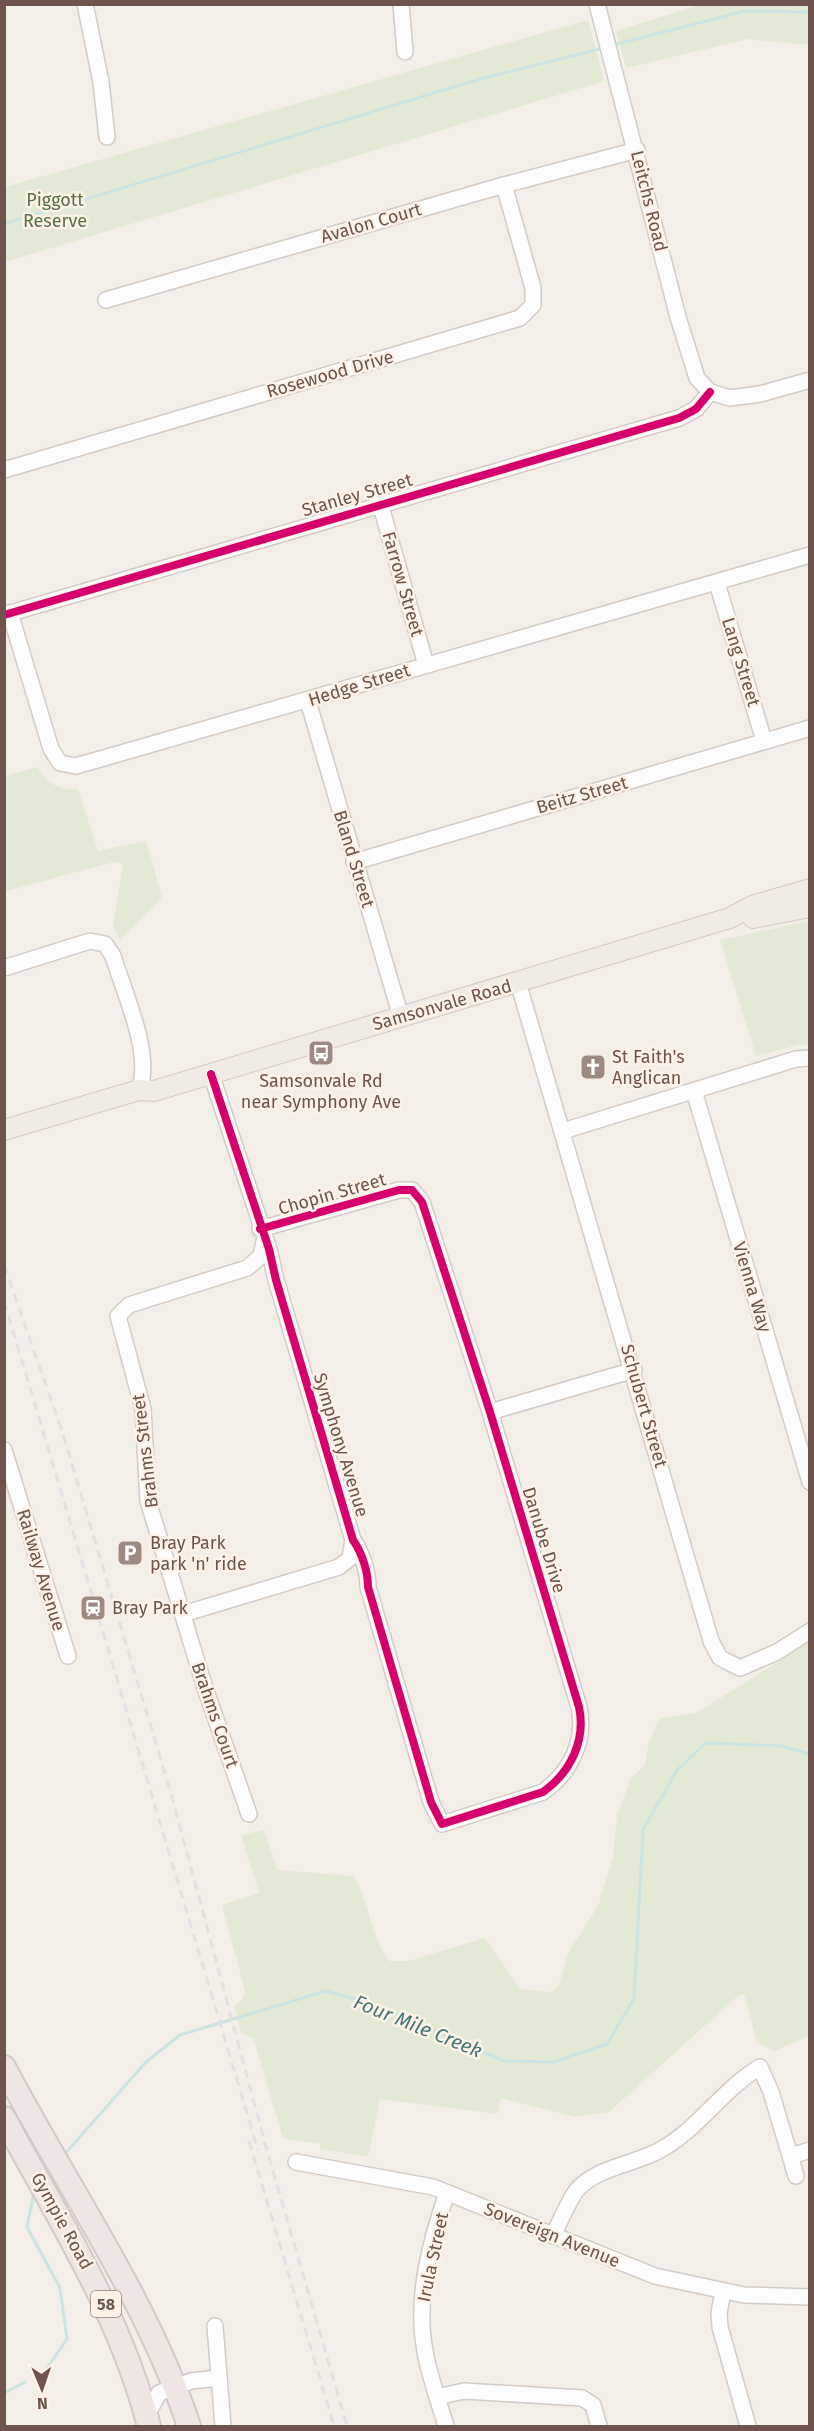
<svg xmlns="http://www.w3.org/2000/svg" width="814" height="2431" viewBox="0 0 814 2431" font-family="'Fira Sans',sans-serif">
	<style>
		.green { fill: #e3e9d4 }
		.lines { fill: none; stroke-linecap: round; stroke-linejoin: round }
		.stream { stroke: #cbe4e2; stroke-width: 3 }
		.minor-casing { stroke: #d3cbc6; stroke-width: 18 }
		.major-casing { stroke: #d3c9c6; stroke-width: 22 }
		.highway-casing { stroke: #d3c9c6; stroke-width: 26 }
		.minor { stroke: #fdfcfc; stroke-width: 15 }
		.major { stroke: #f0ebe5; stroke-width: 20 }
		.highway { stroke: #efe6e4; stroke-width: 22 }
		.rail { stroke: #e3e0e3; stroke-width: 3; stroke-dasharray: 9 6; stroke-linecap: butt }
		.cycleway-casing { stroke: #fdf2e8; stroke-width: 11 }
		.cycleway { stroke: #d6006c; stroke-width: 8 }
		.labels { text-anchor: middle; stroke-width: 5; stroke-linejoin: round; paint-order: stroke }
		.shield { fill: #fdf2e8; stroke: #99837b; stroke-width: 1.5 }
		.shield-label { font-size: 16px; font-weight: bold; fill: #6e544c }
		.park-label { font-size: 18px; fill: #587345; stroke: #fdf2e8 }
		.street-label { font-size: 18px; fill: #6e544c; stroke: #fdf2e8 }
		.poi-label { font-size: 18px; fill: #6e544c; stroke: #fdf2e8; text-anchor: start }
		.water-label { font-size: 20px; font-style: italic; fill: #457779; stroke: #fdf2e8 }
	</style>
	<rect width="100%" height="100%" fill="#f4eee8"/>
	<g class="green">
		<path d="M700,5h109v40l-61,-6 -122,29 -10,-37z"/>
		<path d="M588,20l16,61 -599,181v-75z"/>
		<path d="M37,767c12,17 20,23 41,22l20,62 48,-10 16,56 -42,43 -7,-14 10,-62 -9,-2 -108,29 -1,-115z"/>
		<path d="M809,921v125l-8,-2 -45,12 -36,-116z"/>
		<path d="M809,1643v393l-35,15 -17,-9 -13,-48 -5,1 -130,117 -34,5 -74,-19 -4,16 -117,-15 -12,58 -48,-8v-5l-37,-6 -29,-98 -8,-6 -4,1 -8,-29 8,-6 3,-9 -23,-86 37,-12 -18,-58 23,-5 13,40 77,6c16,28 16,59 35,85h19l77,-23 35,51 31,3 8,-7 9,-32 30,-47 15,-49 4,-42 14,-37 14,-13 4,-24 11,-23 36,-5z"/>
	</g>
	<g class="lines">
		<g class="stream">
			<path d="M613,45l132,-34 65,1"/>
			<path d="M4,224l476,-145 124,-31"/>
			<path d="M63,2156l83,-94 34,-27 146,-44 47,13 131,57 50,1 53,-18 27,-45 9,-169 34,-60 29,-27 76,3 28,8"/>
			<path d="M34,2192l-7,35 33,61 7,51 -22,32 -8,5"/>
			<path d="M4,2393l21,-11"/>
		</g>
		<g class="minor-casing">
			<g id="minor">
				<path d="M85,4l16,78 6,55"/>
				<path d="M401,4l4,48"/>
				<path d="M597,4l81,313 19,61 13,14 20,6 30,-4 50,-14"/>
				<path d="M106,300l398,-115 133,-35"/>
				<path d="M4,470l516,-152 13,-13v-17l-29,-103"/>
				<path d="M380,503l46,162"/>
				<path d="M717,583l47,158"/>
				<path d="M10,613l41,136 9,14 16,3 734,-211"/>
				<path d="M4,615l675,-197 17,-9 14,-17"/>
				<path d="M308,701l93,316"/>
				<path d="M354,862l456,-134"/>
				<path d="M4,968l86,-27 15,3 8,12c11,37 40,98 26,134"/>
				<path d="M518,982l193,659 9,17 20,10 37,-16 33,-21"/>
				<path d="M211,1074l58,175 7,31 77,260c9,13 15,31 15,47l63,215 11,22 101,-32c28,-20 43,-52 36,-85l-89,-295 -68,-210 -10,-12h-13l-139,39"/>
				<path d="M694,1091l116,391"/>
				<path d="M563,1131l233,-72 14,-1"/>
				<path d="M490,1412l144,-42"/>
				<path d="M4,1450l64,206"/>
				<path d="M183,1614l156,-47 11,-9 3,-18"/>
				<path d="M249,1814l-44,-126 -57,-187 -5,-92 -25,-93 11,-11 118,-37 14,-12 3,-15"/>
				<path d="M791,2156l19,-6"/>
				<path d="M296,2162l137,25 222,89 89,19 66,2"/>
				<path d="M553,2236c7,-14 14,-32 23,-45 21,-25 59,-26 86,-42 37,-21 61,-60 98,-82l11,25 25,84"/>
				<path d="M723,2292l-4,21 1,14 28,99"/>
				<path d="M215,2326l8,100"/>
				<path d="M437,2397l27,-6 118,7 11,7 6,21"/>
				<path d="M146,2417l13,-24 32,-12 28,-3"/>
				<path d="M446,2426c-7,-24 -17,-50 -21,-75 -10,-52 5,-109 22,-158"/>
			</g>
		</g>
		<g class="major-casing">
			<g id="major">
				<path d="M753,918l57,-11"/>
				<path d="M4,1130l135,-40 15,1 576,-173 22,-12 58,-17"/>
			</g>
		</g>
		<g class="highway-casing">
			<g id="highway">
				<path d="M4,2067c63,120 142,230 185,359"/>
				<path d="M4,2118c55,102 115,194 145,308"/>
			</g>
		</g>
		<use href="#minor" class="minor"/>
		<use href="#major" class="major"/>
		<use href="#highway" class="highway"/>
		<g class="rail">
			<path d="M4,1265l57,163 111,369 94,350 81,279"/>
			<path d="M4,1301l254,849"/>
			<path d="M249,2141l85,285"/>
		</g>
		<g class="cycleway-casing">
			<g id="cycleway">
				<path d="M4,615l675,-197 17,-9 14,-17"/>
				<path d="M211,1074l58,175 7,31 77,260c9,13 15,31 15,47l63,215 11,22 101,-32c28,-20 43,-52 36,-85l-89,-295 -68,-210 -10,-12h-13l-139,39"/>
			</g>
		</g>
		<use href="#cycleway" class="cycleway"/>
	</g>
	<defs>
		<g id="bus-square" transform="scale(1.35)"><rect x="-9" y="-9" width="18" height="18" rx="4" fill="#9d8a83" stroke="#fdf2e8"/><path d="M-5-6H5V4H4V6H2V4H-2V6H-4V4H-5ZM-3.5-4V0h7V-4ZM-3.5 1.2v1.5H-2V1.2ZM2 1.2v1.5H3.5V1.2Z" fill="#fff"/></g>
		<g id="church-square" transform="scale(1.35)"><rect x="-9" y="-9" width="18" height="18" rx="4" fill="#9d8a83" stroke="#fdf2e8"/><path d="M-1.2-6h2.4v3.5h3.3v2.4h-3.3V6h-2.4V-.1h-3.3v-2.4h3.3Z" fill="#fff"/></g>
		<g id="parking-square" transform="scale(1.35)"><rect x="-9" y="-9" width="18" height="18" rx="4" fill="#9d8a83" stroke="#fdf2e8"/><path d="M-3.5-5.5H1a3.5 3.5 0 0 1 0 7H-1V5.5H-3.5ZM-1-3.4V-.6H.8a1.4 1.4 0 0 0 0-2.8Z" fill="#fff"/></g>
		<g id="station-square" transform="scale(1.35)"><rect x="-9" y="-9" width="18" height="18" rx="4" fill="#9d8a83" stroke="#fdf2e8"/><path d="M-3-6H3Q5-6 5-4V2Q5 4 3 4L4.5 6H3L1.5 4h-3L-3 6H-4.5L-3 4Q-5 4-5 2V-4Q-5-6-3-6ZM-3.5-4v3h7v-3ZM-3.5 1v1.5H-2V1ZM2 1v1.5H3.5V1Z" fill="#fff"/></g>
	</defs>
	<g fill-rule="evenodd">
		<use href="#bus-square" x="321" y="1053"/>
		<use href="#church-square" x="593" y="1067"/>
		<use href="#parking-square" x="130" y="1553"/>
		<use href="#station-square" x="93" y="1608"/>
	</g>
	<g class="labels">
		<rect class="shield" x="91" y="2291" width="30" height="26" rx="4.5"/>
		<g class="shield-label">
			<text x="106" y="2310">58</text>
		</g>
		<g class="park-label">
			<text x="55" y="206">Piggott<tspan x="55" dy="21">Reserve</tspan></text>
		</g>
		<g class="street-label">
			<text transform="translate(649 201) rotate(76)" y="6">Leitchs Road</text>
			<text transform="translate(371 223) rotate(-16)" y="6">Avalon Court</text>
			<text transform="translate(330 374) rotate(-16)" y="6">Rosewood Drive</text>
			<text transform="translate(357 495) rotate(-16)" y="6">Stanley Street</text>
			<text transform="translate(403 584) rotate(74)" y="6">Farrow Street</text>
			<text transform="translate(741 662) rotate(73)" y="6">Lang Street</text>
			<text transform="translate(359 685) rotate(-17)" y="6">Hedge Street</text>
			<text transform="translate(582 795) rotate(-16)" y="6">Beitz Street</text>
			<text transform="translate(354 859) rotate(73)" y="6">Bland Street</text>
			<text transform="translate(442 1005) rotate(-16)" y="6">Samsonvale Road</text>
			<text transform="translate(332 1194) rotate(-16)" y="6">Chopin Street</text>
			<text transform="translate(752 1287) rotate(73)" y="6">Vienna Way</text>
			<text transform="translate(644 1406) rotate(74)" y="6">Schubert Street</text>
			<text transform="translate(341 1445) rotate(73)" y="6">Symphony Avenue</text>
			<text transform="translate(145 1451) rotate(-97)" y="6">Brahms Street</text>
			<text transform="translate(544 1540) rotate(73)" y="6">Danube Drive</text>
			<text transform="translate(41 1570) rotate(73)" y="6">Railway Avenue</text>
			<text transform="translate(215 1715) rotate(71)" y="6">Brahms Court</text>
			<text transform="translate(62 2221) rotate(61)" y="6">Gympie Road</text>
			<text transform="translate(552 2235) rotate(22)" y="6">Sovereign Avenue</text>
			<text transform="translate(433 2257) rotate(-78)" y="6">Irula Street</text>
		</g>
		<g class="poi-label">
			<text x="612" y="1063">St Faith's<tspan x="612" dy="21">Anglican</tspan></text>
			<text x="321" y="1087" text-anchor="middle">Samsonvale Rd<tspan x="321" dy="21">near Symphony Ave</tspan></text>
			<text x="150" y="1549">Bray Park<tspan x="150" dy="21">park 'n' ride</tspan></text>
			<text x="112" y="1614">Bray Park</text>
		</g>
		<g class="water-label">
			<text transform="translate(418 2026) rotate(22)" y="7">Four Mile Creek</text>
		</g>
	</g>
	<rect width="814" height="2431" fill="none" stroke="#6e544c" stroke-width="12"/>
	<g transform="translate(42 2389) rotate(178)" stroke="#fdf2e8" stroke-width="4.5" paint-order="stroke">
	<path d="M0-4.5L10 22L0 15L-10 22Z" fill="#6e544c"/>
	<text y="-9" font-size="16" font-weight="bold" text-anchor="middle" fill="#6e544c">N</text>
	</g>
</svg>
